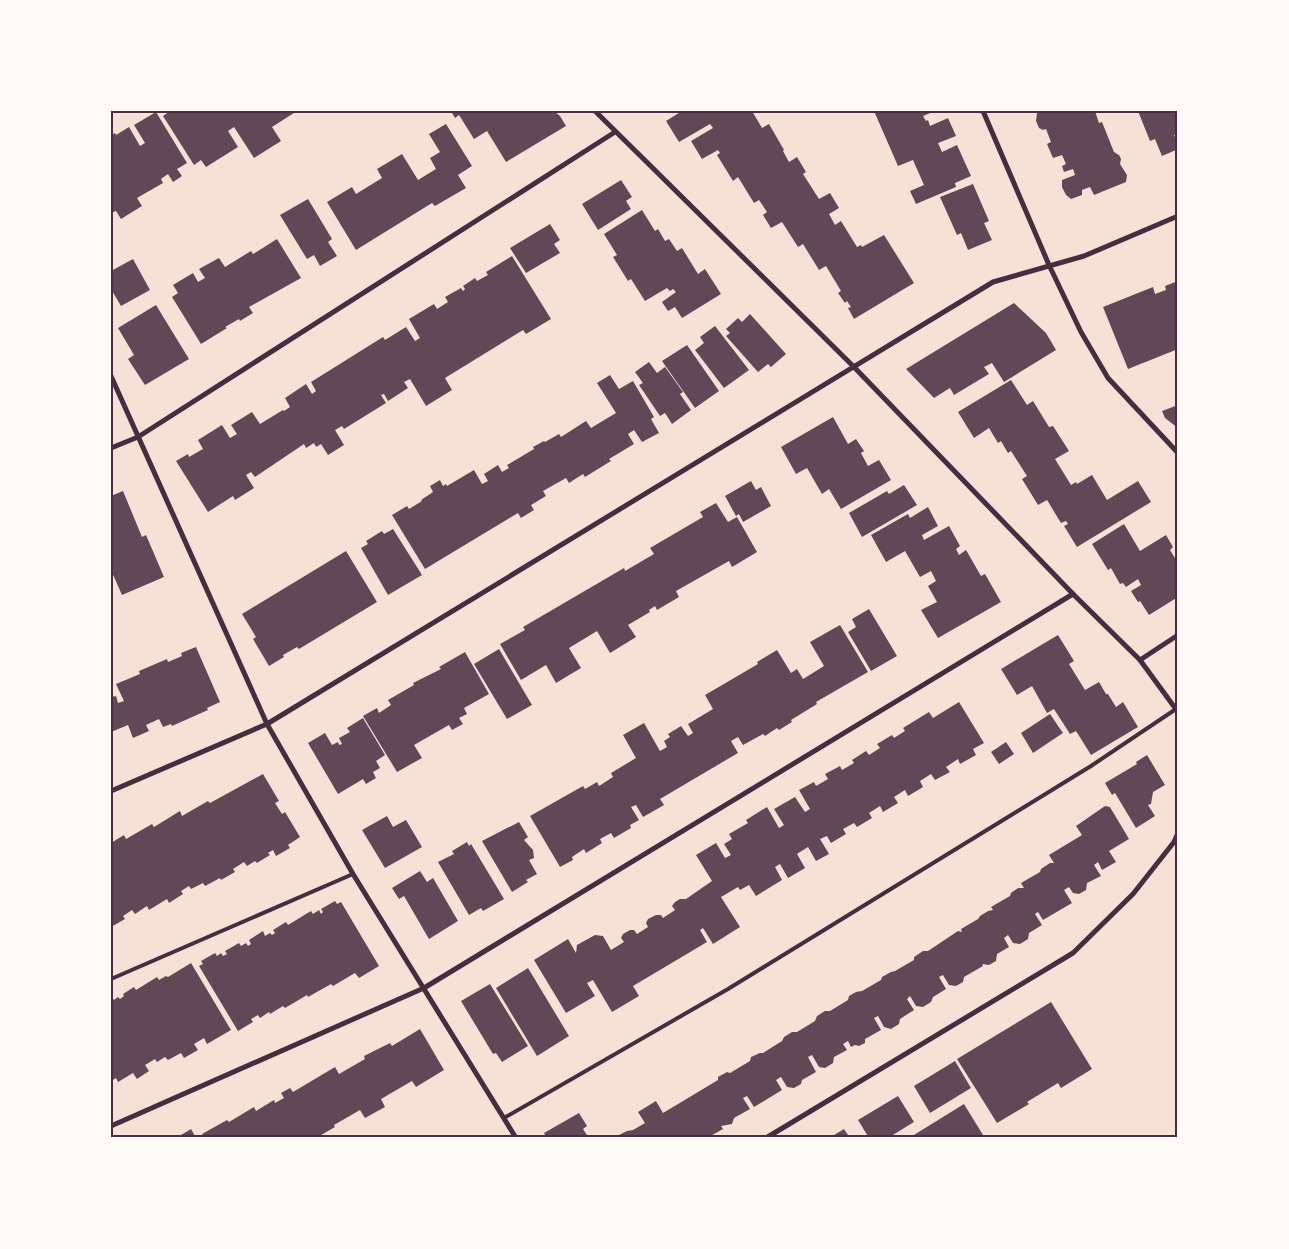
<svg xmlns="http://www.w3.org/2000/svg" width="1289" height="1249" viewBox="0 0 1289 1249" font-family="'Public Sans',sans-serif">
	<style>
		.building { fill: #644757 }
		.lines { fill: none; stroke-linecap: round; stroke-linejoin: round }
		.service { stroke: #4a2c40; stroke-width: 4 }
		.minor { stroke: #4a2c40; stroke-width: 5 }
		.neatline { fill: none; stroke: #4a2c40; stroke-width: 2 }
	</style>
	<rect width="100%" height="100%" fill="#f7e1d7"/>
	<g class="building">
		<path d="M170,111h127l-25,16 9,14 -27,17 -20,-31 -6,4 10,16 -32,20 -5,-7 -7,5 -31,-49z"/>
		<path d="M451,111h103l6,5 6,10 -60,36 -19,-31 -13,8 -15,-24 -4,3z"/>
		<path d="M682,111h70l10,17 7,-4 15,26 -1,1 6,11 8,-5 9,15 -3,2 16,25 11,-6 9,15 -10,6 6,11 6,-4 16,26 4,-2 1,2 22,-12 30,48 -60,36 -6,-11 3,-1 -4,-6 -2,2 -7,-10 3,-2 -15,-25 -7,4 -16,-26 -5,3 -16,-25 -11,6 -8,-13 4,-3 -8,-12 -5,3 -16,-26 -5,4 -16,-26 3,-2 -2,-3 -16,9 -11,-18 22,-13 -3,-4 -31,18 -13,-21z"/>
		<path d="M874,111h61l-12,5 3,5 2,-1 2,6 18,-8 8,18 -18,7 4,9 15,-7 14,31 -16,7 1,4 -40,17 -6,-13 14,-6 -11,-25 -15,6z"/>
		<path d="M1040,111h55l4,12 3,-1 12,30 5,3 2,4 -1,5 7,11 -1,7 -32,13 -4,-8 -8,3v5l-11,4 -5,-4 -4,-8v-7l13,-5 -2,-6 -9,3 -2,-6 4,-2 -4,-9 -9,3 -6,-14 4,-2 -5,-13 -3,1 -4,-2 -3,-7 1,-8z"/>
		<path d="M1138,111h40v22l-4,2 4,8v6l-16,7 -7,-17 -5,2z"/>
		<path d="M156,112l31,51 -10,6 5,7 -9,6 -5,-8 -7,5 2,4 -26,15 5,8 -21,13 -5,-8 -5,2v-78l4,-2 1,2 13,-8 11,19 5,-3 -11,-18z"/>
		<path d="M446,124l26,42 -14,9 8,13 -31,18 -3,-3 -76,47 -29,-48 25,-15 4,7 26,-16 -5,-9 25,-15 16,26 18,-11 -6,-11 10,-6 -11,-18z"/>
		<path d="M621,180l11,17 -6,4 5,8 -33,21 -16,-26z"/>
		<path d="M973,184l16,37 -5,2 8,17 -24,10 -7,-17 -4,2 -17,-38z"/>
		<path d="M308,199l24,40 -4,3 9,14 -17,10 -6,-11 -7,4 -27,-44z"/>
		<path d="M642,210l13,21 3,-2 7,12 4,-2 8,12 5,-3 16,26 7,-5 16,25 -39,24 -7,-11 -7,4 -6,-9 14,-10 -3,-3 -3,2 -3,-3 -22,13 -14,-22 -3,2 -15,-24 4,-2 -13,-21z"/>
		<path d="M550,224l10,16 -6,4 6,9 -34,20 -16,-25z"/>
		<path d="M277,239l24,39 -52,29 4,6 -13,8 -1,-2 -14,8 2,1 -26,16 -29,-47 6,-4 -5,-8 20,-12 5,9 7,-4 -6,-9 20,-11 6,9 26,-16 2,3z"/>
		<path d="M512,256l39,63 -25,15 -3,-4 -78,48 7,12 -26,16 -16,-27 -6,3 4,6 -20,13 -4,-7 -3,1 5,8 -42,26 -2,-3 -7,4 9,15 -16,10 -7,-11 -5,3 -2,-4 -8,5 -2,-4 -49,33 -4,-5 -5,3 8,13 -19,12 -2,-4 -25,16 -32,-51 12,-7 1,3 14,-8 -5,-9 24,-15 8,13 7,-4 -6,-9 21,-13 8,12 23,-14 1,1 6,-4 -5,-9 21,-14 6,10 4,-3 -5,-9 72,-45 2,3 21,-13 9,14 5,-3 -11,-19 25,-15 3,5 11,-7 -3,-5 16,-9 2,3 2,-2 -2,-3 12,-8 2,3 11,-6 -2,-3z"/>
		<path d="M133,259l17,31 -29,16 -10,-17v-18z"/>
		<path d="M1178,281v68l-50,20 -25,-62 50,-20 2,7 11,-4 -1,-4z"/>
		<path d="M1014,303l32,30 10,17 -52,32 -12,-19 -8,4 5,7 -35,21 -4,-7 -16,10 -28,-29z"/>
		<path d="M156,305l33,54 -44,26 -17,-26 6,-4 -16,-27z"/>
		<path d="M750,314l36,40 -15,13 -3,-3 -10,8 -32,-36 4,-3 -4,-4 12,-11 4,4z"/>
		<path d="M715,326l34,44 -25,18 -29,-38 9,-7 -4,-6z"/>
		<path d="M687,345l32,46 -24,17 -33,-47z"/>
		<path d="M649,362l8,11 8,-6 18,25 -3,2 11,16 -19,14 -7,-11 -5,3 -21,-31 4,-2 -8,-11z"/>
		<path d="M610,375l9,14 14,-8 21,36 -3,2 8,14 -17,9 -8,-12 -6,4 6,10 -25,15 2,2 -26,16 -2,-3 -14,9 -3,-5 -23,13 3,5 -15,9 3,5 -13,8 -3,-5 -93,56 -33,-54 15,-9 2,3 13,-8 -1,-1 12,-8 -3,-6 10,-6 3,6 3,-2 1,2 27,-16 8,14 6,-3 -4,-7 14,-9 4,7 7,-4 -2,-3 27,-16 -1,-2 11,-6 1,1 14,-8 2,3 25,-16 5,7 25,-15 -19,-30z"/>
		<path d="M1011,380l16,25 6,-4 16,26 4,-1 16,25 -14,8 16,26 5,-3 1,2 15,-9 15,25 31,-19 13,21 -74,45 -13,-21 4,-2 -2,-3 -5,2 -14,-23 -9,5 -16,-26 5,-3 -16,-25 -3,2 -7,-12 -3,2 -9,-15 -15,10 -16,-26z"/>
		<path d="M1178,405v23l-13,-10 -3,-7z"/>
		<path d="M833,417l15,27 8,-5 8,12 -3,2 7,13 11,-6 12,20 -50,29 -12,-20 -7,5 -15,-26 -11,6 -15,-27z"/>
		<path d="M751,481l5,9 5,-3 10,19 -28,16 -4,-8 -3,2 -11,-20z"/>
		<path d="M904,485l13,20 -55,32 -13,-24 38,-22 2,3z"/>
		<path d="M123,491l19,46 4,-2 18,42 -42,18 -11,-25v-74z"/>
		<path d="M716,503l12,19 9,-5 20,35 -25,15 -3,-6 -53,30 3,6 -22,13 -2,-4 -6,4 1,2 -22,13 8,12 -26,16 -13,-22 -28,17 12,20 -25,15 -10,-18 -25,15 -21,-36 25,-14 -2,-3 101,-59 1,3 29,-17 -4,-6 53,-31 -3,-5z"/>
		<path d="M928,507l10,19 -16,9 2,5 25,-14 11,20 -4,3 3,6 7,-5 15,26 4,-2 16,28 -63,36 -17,-28 16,-8 -9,-16 8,-5 -5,-10 -11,6 -15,-26 -19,11 -15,-27 37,-21 2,4z"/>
		<path d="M1124,524l16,27 26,-16 7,12 -3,3 8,13v34l-29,18 -9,-14 -2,1 -7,-11 10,-6 -3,-6 -12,8 -3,-4 -3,1 -9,-16 -3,2 -16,-26z"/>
		<path d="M393,529l29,46 -34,20 -27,-47 7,-4 -2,-3 16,-10 2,3z"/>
		<path d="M346,551l31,51 -78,47 -2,-2 -14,8 1,2 -15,9 -16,-27 3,-2 -14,-23z"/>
		<path d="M869,609l28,47 -26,15 -23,-39 8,-5 -4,-8z"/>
		<path d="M840,625l28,47 -52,30 1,2 -26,16 1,2 -13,8 -2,-2 -12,8 -2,-2 -20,11 -5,-8 -7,4 7,12 -78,46 4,6 -21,12 -7,-12 -5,2 8,13 -9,5 1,3 -17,10 -3,-5 -11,6 2,4 -16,10 -2,-4 -12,8 1,3 -13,7 -30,-51 53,-30 2,3 12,-7 2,4 14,-9 -2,-4 25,-15 -13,-23 21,-12 16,28 7,-4 -3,-6 6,-4 -2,-3 13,-8 7,10 5,-3 -5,-9 25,-15 -8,-14 53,-31 -1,-2 20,-12 14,23 6,-4 6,10 21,-13 -14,-24z"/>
		<path d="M1058,635l16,26 -5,3 16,26 14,-8 7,12h2l8,13 7,-5 15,25 -47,28 -15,-24 -6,3 -16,-25 -7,4 -15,-27 -15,9 -16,-26z"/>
		<path d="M196,647l24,55 -13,6 1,2 -36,16 -1,-2 -8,3 -4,-8 -13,6 3,6 -16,7 -5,-13 -17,7v-35l5,-1 2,7 6,-2 -8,-17 24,-10 -1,-3 28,-12 1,3 14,-6 -1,-3z"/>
		<path d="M499,649l33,56 -25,14 -33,-55z"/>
		<path d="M465,652l24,42 -25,14 3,6 -8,4 4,6 -11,6 -3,-5 -35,20 8,13 -25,14 -34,-56 14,-8 2,5 12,-8 -3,-5 26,-15 -1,-2 28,-14 -2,-2z"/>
		<path d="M959,702l25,41 -11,6 3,6 -16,9 -2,-5 -12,8 4,5 -15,8 -4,-6 -11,7 3,6 -15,9 -3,-6 -11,7 4,6 -15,9 -3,-6 -11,7 3,5 -15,9 -3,-4 -11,6 3,5 -15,9 -4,-7 -7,3 9,15 -13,7 -8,-14 -8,5 -3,2 8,14 -17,10 -8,-14 -5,3 7,13 -26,16 -7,-11 -9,5 -2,-3 -17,10 19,30 -27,17 -10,-16 -3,2 7,12 -74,44 6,10 -27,16 -19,-32 -6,3 8,13 -29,17 -32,-53 34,-21 8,14 1,-8 18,-10 8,1 8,14 13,-8 -3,-4 2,-4 7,-4h4l3,4 11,-7 -2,-4 2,-4 8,-4h5l2,3 12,-8 -3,-4 3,-4 5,-3h6l26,-18 -16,-26 20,-12 9,15 6,-3 -7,-11 8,-5 -3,-5 19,-11 -2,-3 21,-13 12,21 5,-3 -10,-16 21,-12 10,15 5,-3 -11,-19 15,-8 2,4 12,-7 -3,-5 15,-8 2,4 12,-7 -2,-3 14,-9 3,4 11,-7 -3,-4 15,-9 2,3 11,-7 -2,-3 26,-16 4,6z"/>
		<path d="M1050,714l13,19 -30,20 -12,-20z"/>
		<path d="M363,718l22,37 -9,6 4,7 -7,4 3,6 -10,6 -3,-5 -25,15 -30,-51 17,-10 7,12 6,-3 1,3 3,-1 -3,-6 11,-6 -3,-4z"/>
		<path d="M1006,742l8,12 -15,10 -8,-12z"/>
		<path d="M1147,755l18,30 -12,7 -2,12 -3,1 7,11 -19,12 -21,-35 -3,2 -7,-12 32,-19 -1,-2z"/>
		<path d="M263,774l16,27 -4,2 7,11 3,-2 15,25 -12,8 2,3 -14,8 -3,-6 -5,3 2,2 -13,8 -2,-2 -8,5 -3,-4 -11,7 2,3 -14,8 -1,-2 -15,8 -2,-3 -12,6 -2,-3 -8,5 2,3 -14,9 -2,-4 -18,11 -2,-4 -12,8 -3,-4 -9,6 2,3 -14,8v-84l13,-8 2,4 26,-15 2,3 26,-16 2,5 26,-15 2,2z"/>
		<path d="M1105,806l5,1 19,32 -20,12 7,11 -14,8 -4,-8 -4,3 7,11 -14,7 -1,7 -7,4 -6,-1 -4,-6 -5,3 8,13 -29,17 -5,-8 -3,2 7,11 -13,8 -1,6 -8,5 -7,-1 -5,-8 -4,3 5,9 -12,7 -1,7 -7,4 -7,-1 1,2 -19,11 -1,5 -7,4 -7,-1 -6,-10 -4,2 7,12 -13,8 -2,5 -8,5 -7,-1 -6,-10 -3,3 7,11 -14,9 -1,5 -8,5 -7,-2 -6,-11 -4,2 7,12 -16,9v4l-6,3 -4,-1 -4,2 -3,-6 -5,3 4,6 -13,7 -1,6 -8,5 -6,-1 -7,-12 -4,2 8,15 -14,8 -1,4 -7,4 -7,-1 -6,-10 -5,3 6,10 -28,17 -7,-11 -4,2 7,11 -16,9 -2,6 -11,2 2,3 -16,9h-88v-3l8,-4 6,-1 12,-7 -7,-11 18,-11 7,12 55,-33v-3l9,-5 3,1 20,-12 1,-4 9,-4h3l19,-12 2,-4 8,-5h5l18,-11 2,-5 8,-5h5l18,-11 1,-4 7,-4 6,-1 19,-11 1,-3 9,-5 4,-1 19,-11v-3l9,-6h5l30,-20 4,1 -1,-3 17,-10 2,-3 8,-5 5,-1 -2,-3 19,-11 1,-3 7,-5h6l-3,-5 19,-11 1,-3 9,-6h4l-5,-8 33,-20 -6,-9z"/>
		<path d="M387,816l6,11 13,-7 16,27 -37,21 -23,-38z"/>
		<path d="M519,822l9,15 -4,3 9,10 1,8 -5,2 8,14 -11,6 2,2 -16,10 -30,-51z"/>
		<path d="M467,842l2,4 2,-2 33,55 -21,12 -2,-3 -12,7 -31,-53 16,-8 -2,-3z"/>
		<path d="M420,871l7,11 6,-4 25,43 -29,18 -25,-43 -5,3 -7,-11z"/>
		<path d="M335,901l2,3 4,-2 38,64 -20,12 -4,-5 -22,13 -2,-2 -23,13 -1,-2 -22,13 -2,-2 -13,8 -1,-2 -9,6 -2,-3 -7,4 2,3 -15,9 -39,-65 4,-2 -2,-3 14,-8 2,3 4,-3 2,3 4,-2 -2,-3 14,-8 2,3 5,-3 2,3 3,-2 -2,-4 14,-9 2,5 5,-3 2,2 3,-2 -2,-3 13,-8 2,3 23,-14 2,3 6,-4 2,4 2,-2 -2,-3z"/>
		<path d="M191,963l40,67 -24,14 -3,-6 -10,6 4,6 -14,8 -3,-5 -13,7 -3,-3 -8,5 -2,-3 -10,6 4,6 -12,8 -4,-6 -15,9 -2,-4 -5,3v-86l3,5 4,-3 2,2 4,-3 -1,-2 11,-7 2,3 21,-13 2,3 7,-4 2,1z"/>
		<path d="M528,968l41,68 -32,20 -41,-68z"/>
		<path d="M490,984l38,62 -26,16 -6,-9 -3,1 -32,-53z"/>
		<path d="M1051,1002l41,67 -31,19 -3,-5 -31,19 2,2 -32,19 -40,-64z"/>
		<path d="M420,1029l24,41 -28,17 -4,-6 -31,18 4,8 -20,11 -5,-8 -26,15 1,2 -19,11h-112l-2,-4 25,-14 2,2 25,-15 2,4 18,-11 1,3 9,-5 -3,-5 9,-5 3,4 42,-25 4,7 26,-15 -1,-3 26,-13 2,3z"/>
		<path d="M955,1061l16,27 -41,25 -16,-27z"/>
		<path d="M898,1096l16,26 -26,16h-19l-11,-18z"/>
		<path d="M964,1104l19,31 -4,3h-70z"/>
		<path d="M579,1113l8,13 -4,3 6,9h-42l-3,-5z"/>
		<path d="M191,1129l5,9h-20z"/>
		<path d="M844,1129l6,9h-21z"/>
	</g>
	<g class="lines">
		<g class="service">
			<path d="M111,979l242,-105"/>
			<path d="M504,1118l224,-129 363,-223 85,-57"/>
		</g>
		<g class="minor">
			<path d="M595,111l258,255 220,228 67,66 38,52"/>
			<path d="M983,111l66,154 32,67 27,46 70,75"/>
			<path d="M111,376l156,348 86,150 163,264"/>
			<path d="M111,448l27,-11 477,-305"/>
			<path d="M1140,660l38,-25"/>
			<path d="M111,791l156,-67 726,-442 91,-26 94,-40"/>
			<path d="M111,1126l313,-138 649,-394"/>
			<path d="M766,1138l307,-185 60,-59 41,-52 4,-9"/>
		</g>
	</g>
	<rect width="1289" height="1249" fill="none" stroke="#fffaf5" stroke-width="225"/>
	<rect x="112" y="112" width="1064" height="1024" class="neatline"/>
</svg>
